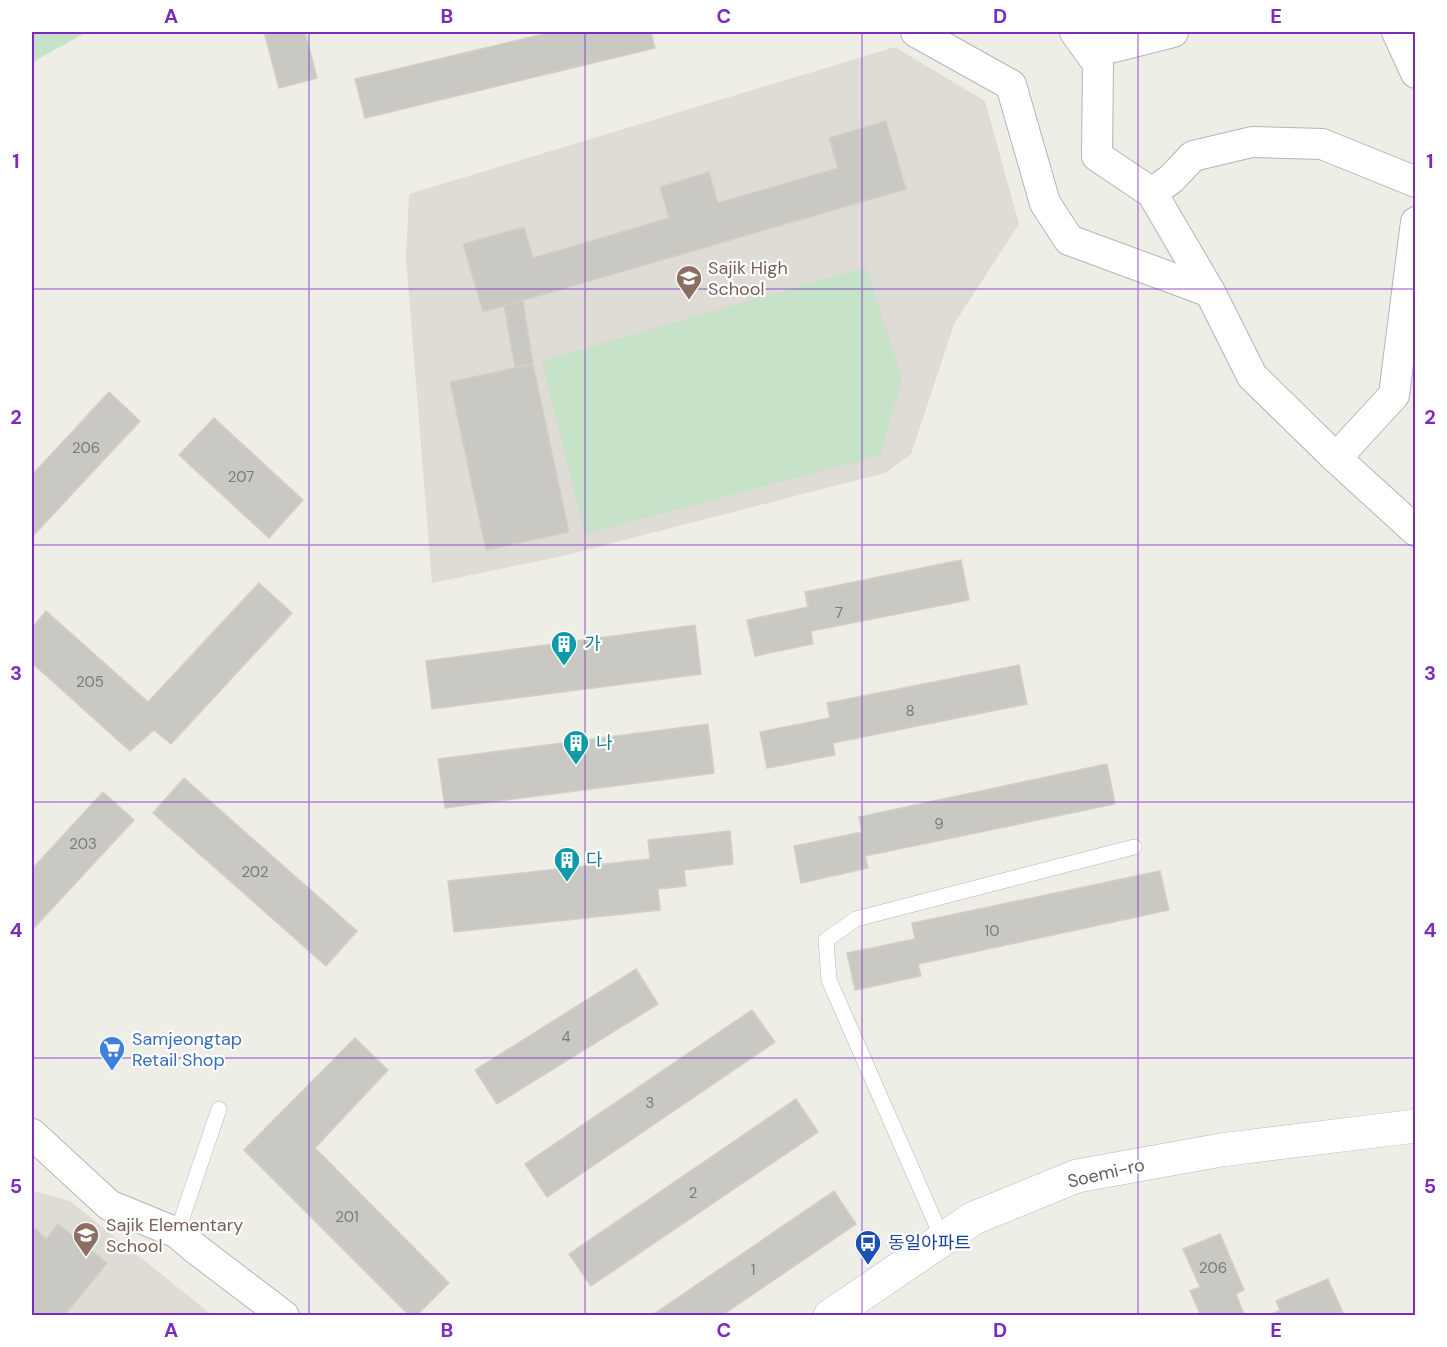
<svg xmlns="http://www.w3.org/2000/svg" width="1447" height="1347" viewBox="0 0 1447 1347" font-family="'DM Sans','Noto Sans KR',sans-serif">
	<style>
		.education { fill: #dedcd4 }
		.green { fill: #c6e2c9 }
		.building { fill: #c9c8c2; stroke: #d2d0c5; stroke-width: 1.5 }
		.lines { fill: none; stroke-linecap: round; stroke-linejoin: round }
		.lane-casing { stroke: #b3b5b9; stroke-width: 16 }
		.street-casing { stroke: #b3b5b9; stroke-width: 32 }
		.secondary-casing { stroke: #b5b7bb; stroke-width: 34 }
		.lane { stroke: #fff; stroke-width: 15 }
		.street { stroke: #fff; stroke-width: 30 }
		.secondary { stroke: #fff; stroke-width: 33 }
		.grid { fill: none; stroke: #7b2cbf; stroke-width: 1.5; stroke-opacity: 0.55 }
		.labels { text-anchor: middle; stroke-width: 4.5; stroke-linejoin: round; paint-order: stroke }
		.number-label { font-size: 15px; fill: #797a7c }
		.education-label { font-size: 18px; fill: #785e54; stroke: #fff; text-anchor: start }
		.culture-label { font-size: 18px; fill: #0d838f; stroke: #fff; text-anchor: start }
		.shop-label { font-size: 18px; fill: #366cbe; stroke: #fff; text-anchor: start }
		.street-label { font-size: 18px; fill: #5e6064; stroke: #fff }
		.transit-label { font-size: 18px; fill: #164399; stroke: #fff; text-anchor: start }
		.neatline { fill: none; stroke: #7b2cbf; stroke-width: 2 }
		.grid-label { font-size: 20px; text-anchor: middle; font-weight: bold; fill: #7b2cbf }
	</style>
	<rect width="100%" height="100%" fill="#eeede6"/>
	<g class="education">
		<path d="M895,47l90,54 34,123 -65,100 -43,130 -26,19 -327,84 -126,26 -26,-325 3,-64z"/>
		<path d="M33,1191l37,10 142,114 -180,1v-123z"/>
	</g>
	<g class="green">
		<path d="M32,32h55l-51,28 -4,8z"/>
		<path d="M866,267l36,111 -21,77 -296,79 -43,-173z"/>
	</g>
	<g class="building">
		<path d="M264,32h41l12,46 -38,10z"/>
		<path d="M552,32h99l4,16 -290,70 -10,-39z"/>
		<path d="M886,121l20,68 -423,123 -20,-68 61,-17 9,31 136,-40 -9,-31 49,-15 9,31 120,-35 -9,-30z"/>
		<path d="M523,300l10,64 -18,4 -11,-62z"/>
		<path d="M533,364l36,168 -83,18 -36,-168z"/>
		<path d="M109,392l31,29 -108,116v-62z"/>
		<path d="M214,418l89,82 -34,38 -90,-83z"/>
		<path d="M961,560l8,40 -158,31 2,13 -58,12 -8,-36 61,-13 -3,-15z"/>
		<path d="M259,583l33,30 -121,131 -17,-14 -24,21 -98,-88v-35l14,-17 102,91z"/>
		<path d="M695,625l6,49 -269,35 -6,-48z"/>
		<path d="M1019,665l8,39 -194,39 2,12 -68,13 -7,-36 70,-14 -3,-15z"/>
		<path d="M708,724l6,49 -269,35 -7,-49z"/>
		<path d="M1107,764l8,40 -250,52 3,12 -67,15 -7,-37 68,-14 -3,-15z"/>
		<path d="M184,778l173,153 -31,35 -173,-153z"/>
		<path d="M103,792l31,28 -102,110v-61z"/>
		<path d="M730,831l3,33 -49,6 2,16 -28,3 2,21 -206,22 -6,-51 202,-22 -2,-19z"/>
		<path d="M1160,871l9,39 -251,54 3,12 -66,14 -8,-37 68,-14 -3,-16z"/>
		<path d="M636,969l22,35 -161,100 -22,-34z"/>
		<path d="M752,1010l23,32 -228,155 -22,-33z"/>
		<path d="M355,1038l33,32 -73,78 134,135 -33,33h-6l-166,-166z"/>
		<path d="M796,1099l22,33 -227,154 -22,-32z"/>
		<path d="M834,1191l22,33 -135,92h-70z"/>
		<path d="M58,1224l49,39 -43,53h-32v-90l14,13z"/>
		<path d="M1220,1234l24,56 -8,4 8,20 5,2h-48l-11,-25 10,-4 -17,-38z"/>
		<path d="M1328,1279l15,34 -7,3h-68l12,-6 -4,-9z"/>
	</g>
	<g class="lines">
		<g class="lane-casing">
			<g id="lane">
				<path d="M177,1233l42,-124"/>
				<path d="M943,1240l-114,-260 -3,-40 30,-21 278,-72"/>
			</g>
		</g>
		<g class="street-casing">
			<g id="street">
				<path d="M916,32l95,53 34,118 24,37 141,52 42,84 84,82 80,73"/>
				<path d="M1075,32l23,32 -1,92 55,37 58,99"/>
				<path d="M1397,32l19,41"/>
				<path d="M1088,50l26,-3 59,-15"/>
				<path d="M1152,193l19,-14 22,-23 59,-14 70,2 94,38"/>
				<path d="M1336,458l58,-63 22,-173"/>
				<path d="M32,1134l77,71 68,28 19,16 88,67"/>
			</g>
		</g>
		<g class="secondary-casing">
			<path id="secondary" d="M830,1316l144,-98 103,-42 144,-26 195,-24"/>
		</g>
		<use href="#lane" class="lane"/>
		<use href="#street" class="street"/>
		<use href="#secondary" class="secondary"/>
	</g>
	<path class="grid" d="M309,32v1284M585,32v1284M862,32v1284M1138,32v1284M32,289h1384M32,545h1384M32,802h1384M32,1058h1384"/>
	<defs>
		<g id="school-pin" transform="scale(1.35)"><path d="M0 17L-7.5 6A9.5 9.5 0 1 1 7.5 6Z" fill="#8d6e63" stroke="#fff"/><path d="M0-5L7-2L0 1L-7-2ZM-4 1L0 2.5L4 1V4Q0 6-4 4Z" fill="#fff"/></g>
		<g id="building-pin" transform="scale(1.35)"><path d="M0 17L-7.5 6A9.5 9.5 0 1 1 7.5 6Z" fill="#0f9aa8" stroke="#fff"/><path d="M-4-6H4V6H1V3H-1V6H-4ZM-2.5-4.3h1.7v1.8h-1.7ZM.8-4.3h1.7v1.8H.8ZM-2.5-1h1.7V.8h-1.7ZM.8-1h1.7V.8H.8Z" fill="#fff"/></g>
		<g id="supermarket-pin" transform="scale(1.35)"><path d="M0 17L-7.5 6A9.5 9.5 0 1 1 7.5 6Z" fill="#3f7fe0" stroke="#fff"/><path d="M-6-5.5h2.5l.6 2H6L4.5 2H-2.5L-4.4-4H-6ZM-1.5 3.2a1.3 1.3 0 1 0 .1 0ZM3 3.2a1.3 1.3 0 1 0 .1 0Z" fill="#fff"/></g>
		<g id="bus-pin" transform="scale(1.35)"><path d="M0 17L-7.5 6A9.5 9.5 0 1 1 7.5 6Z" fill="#1a4fb4" stroke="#fff"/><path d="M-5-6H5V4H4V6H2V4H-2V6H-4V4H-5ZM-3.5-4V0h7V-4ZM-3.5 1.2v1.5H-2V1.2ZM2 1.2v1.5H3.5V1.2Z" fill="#fff"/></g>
	</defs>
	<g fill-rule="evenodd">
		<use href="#school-pin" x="689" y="278"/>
		<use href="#building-pin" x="564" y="644"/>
		<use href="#building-pin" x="576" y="743"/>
		<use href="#building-pin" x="567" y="860"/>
		<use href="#supermarket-pin" x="112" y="1049"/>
		<use href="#school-pin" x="86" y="1235"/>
		<use href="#bus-pin" x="868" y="1243"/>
	</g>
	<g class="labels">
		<g class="number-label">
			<text x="86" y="453">206</text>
			<text x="241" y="482">207</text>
			<text x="839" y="618">7</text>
			<text x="90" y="687">205</text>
			<text x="910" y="716">8</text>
			<text x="939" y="829">9</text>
			<text x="83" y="849">203</text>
			<text x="255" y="877">202</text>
			<text x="992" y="936">10</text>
			<text x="566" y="1042">4</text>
			<text x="650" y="1108">3</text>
			<text x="693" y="1198">2</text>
			<text x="347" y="1222">201</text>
			<text x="1213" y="1273">206</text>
			<text x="753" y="1275">1</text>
		</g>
		<g class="education-label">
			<text x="708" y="274">Sajik High<tspan x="708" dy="21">School</tspan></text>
			<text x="106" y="1231">Sajik Elementary<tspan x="106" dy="21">School</tspan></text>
		</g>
		<g class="culture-label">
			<text x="584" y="650">가</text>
			<text x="596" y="749">나</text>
			<text x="586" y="866">다</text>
		</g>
		<g class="shop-label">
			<text x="132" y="1045">Samjeongtap<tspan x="132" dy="21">Retail Shop</tspan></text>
		</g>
		<g class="street-label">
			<text transform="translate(1106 1173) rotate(-13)" y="6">Soemi-ro</text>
		</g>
		<g class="transit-label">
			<text x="888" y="1249">동일아파트</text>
		</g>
	</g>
	<rect width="1447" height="1347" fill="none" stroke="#ffffff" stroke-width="66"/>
	<rect x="33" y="33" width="1381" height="1281" class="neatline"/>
	<g class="grid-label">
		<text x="171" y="23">A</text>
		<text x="447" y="23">B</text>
		<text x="724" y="23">C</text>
		<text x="1000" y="23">D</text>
		<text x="1276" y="23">E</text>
		<text x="16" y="168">1</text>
		<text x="1430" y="168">1</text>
		<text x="16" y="424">2</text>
		<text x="1430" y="424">2</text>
		<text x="16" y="680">3</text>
		<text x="1430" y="680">3</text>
		<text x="16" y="937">4</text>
		<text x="1430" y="937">4</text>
		<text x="16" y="1193">5</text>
		<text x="1430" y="1193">5</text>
		<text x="171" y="1337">A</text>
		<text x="447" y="1337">B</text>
		<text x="724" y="1337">C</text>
		<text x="1000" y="1337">D</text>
		<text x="1276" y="1337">E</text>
	</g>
</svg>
